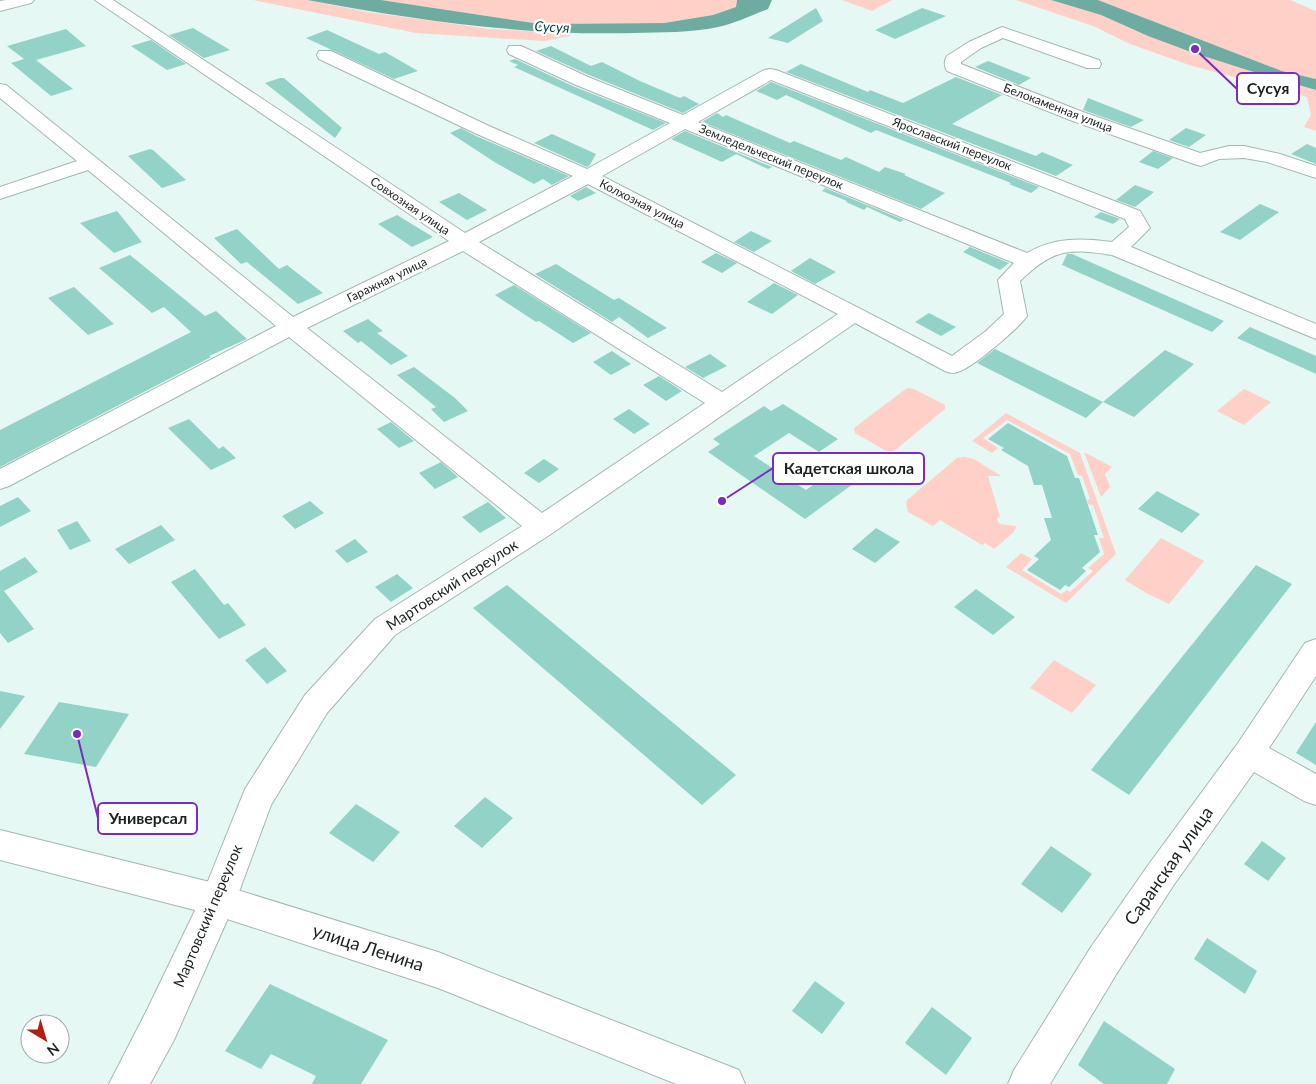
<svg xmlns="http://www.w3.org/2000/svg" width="1316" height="1084" viewBox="0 0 1316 1084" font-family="Lato,sans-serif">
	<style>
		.green { fill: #fed0c8 }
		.water { fill: #6eaca1 }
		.building { fill: #93d3c7 }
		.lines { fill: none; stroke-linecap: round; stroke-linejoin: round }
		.minor-casing { stroke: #a5b6b2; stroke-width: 2 }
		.major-casing { stroke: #a5b6b2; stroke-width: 2 }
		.minor { fill: #fff; fill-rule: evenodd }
		.major { fill: #fff; fill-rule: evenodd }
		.labels { text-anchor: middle; stroke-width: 4.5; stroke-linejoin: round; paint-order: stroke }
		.far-street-label { font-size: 12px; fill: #1b2120; stroke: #fff }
		.far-water-label { font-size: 14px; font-style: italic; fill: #05413a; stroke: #fff }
		.street-label { font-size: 15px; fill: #1b2120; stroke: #fff }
		.near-street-label { font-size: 18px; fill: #1b2120; stroke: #fff }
		.leader { fill: none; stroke: #7b2cbf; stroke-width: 2 }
		.callout-dot { fill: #7b2cbf; stroke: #fff; stroke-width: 2 }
		.callout { fill: #fff; stroke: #7b2cbf; stroke-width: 2 }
		.callout-label { font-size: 16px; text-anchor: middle; font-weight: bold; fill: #1b2120 }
	</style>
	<rect width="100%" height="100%" fill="#e6f8f4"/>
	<g class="green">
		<path d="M253,0h54l61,12 122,17 81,4 -2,3 -25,5 -128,-8z"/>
		<path d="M381,0h356l-1,7 -23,8 -49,8 -124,1z"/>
		<path d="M842,0h50l-20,11z"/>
		<path d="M1016,0h35l50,15 47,21 43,16 56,18 69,20v41l-12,-4 7,-12 -4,-18 -118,-32 -59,-21 -37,-18z"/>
		<path d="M1098,0h192l26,11v68l-34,-8z"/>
		<path d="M907,388l7,1 31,16v4l-51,42h-8l-31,-18 -1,-5z"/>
		<path d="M1244,389l27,13 -27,23 -27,-14z"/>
		<path d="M1006,413l74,40 36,101 -50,49 -60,-36 15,-14 11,6 -10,11 39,24 6,-4 3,2 23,-21 -5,-3 16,-14 -5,-16h5l-11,-33 -5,-1 -1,-4 3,-1 -8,-23 -4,-1 -8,-21 -63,-34 -24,18 15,10 -6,5 -20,-12z"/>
		<path d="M1084,452l28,15 -7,7 5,13 -9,10z"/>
		<path d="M965,457l9,2 27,17h-13l12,41 -3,1 2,6 17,2 -2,6 -20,17 -9,-6 -3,2 -42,-25 -7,6 -25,-14 -2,-8 1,-4 50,-42z"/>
		<path d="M1161,538l43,23 -35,43 -23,-11 -21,-13z"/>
		<path d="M1054,660l42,25 -24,28 -42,-25z"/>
	</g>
	<g class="water">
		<path d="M307,0h74l159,24 124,-1 49,-8 23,-8 1,-7h35l-4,9c-16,6 -34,15 -50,18 -27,6 -57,5 -84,6 -110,3 -219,-13 -327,-33z"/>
		<path d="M1051,0h47l184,71 34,8v11l-69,-20 -56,-18 -43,-16 -47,-21z"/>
	</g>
	<g class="building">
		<path d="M816,8l7,13 -35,22 -20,-5z"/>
		<path d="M922,8l24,8 -51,23 -20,-9z"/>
		<path d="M193,28l37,22 -26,8 -35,-23z"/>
		<path d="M66,29l20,17 -50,14 37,29 -22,7 -40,-33 13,-4 -17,-13z"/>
		<path d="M327,30l52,24 6,-2 33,19 -24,8 -88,-41z"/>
		<path d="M151,40l35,24 -19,6 -36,-24z"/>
		<path d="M551,46l40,20 11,-4 38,19 40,17 4,-2 15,8 -16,9 -94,-38 -53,-24z"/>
		<path d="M515,59l60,28 91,36 -13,7 -139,-63 4,-2 -9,-4z"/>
		<path d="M988,61l43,17 -12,7 -44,-18z"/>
		<path d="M801,64l67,28 2,-2 33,13 53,-26 46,18 -50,29 84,32 6,-4 31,13 -17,11 -270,-104z"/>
		<path d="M280,78h4l58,50 -7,10 -70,-55z"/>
		<path d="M771,82l268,105 -8,6 -22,-9 2,-1 -135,-53 -5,3 -85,-38 -9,5 -21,-9z"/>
		<path d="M1088,98l56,22 -13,7 -48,-17z"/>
		<path d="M717,113l6,4 3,-2 64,28 4,-2 47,19 5,-3 33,15 6,-5 21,7 -2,1 41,18 -24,16 -219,-87z"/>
		<path d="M461,128l15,8 93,40 -17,9 -9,-6 -9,5 -38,-21 -46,-30z"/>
		<path d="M1186,128l20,7 -17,12 -20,-7z"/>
		<path d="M685,131l87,36 -4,2 -32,-15 -14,8 -51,-23z"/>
		<path d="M552,134l44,20 -6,11 -3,2 -53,-24z"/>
		<path d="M1307,144l9,4v16l-25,-10z"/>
		<path d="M150,149l3,1 33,30 -24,8 -34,-32z"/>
		<path d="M1153,151l20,7 -15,11 -19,-7z"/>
		<path d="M1135,185l19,7 -19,15 -19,-7z"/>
		<path d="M586,187l10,6 -18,8 -8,-5z"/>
		<path d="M825,188l79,32 -4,2 -33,-15 -3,3 -18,-8 1,-1 -25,-10z"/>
		<path d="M459,193l28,17 -20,10 -28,-18z"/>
		<path d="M1260,204l19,8 -39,28 -20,-8z"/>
		<path d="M117,211l25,31 -28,11 -34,-30z"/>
		<path d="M1101,212l19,7 -7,5 -19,-7z"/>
		<path d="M397,215l36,22 -21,10 -34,-23z"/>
		<path d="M237,229l42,40 8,-4 36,28 -25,11 -51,-42 -6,2 -27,-26z"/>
		<path d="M751,231l21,10 -18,11 -20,-10z"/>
		<path d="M970,247l39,16 -9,7 -37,-18z"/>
		<path d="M716,253l21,10 -15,10 -21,-11z"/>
		<path d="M1067,254h5l152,67 -12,11 -150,-67z"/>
		<path d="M130,255l75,61 11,-5 31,28 -38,17 2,1 -211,110v-37l191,-98 -27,-25 -12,6 -53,-45z"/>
		<path d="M810,258l26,14 -21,12 -24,-13z"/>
		<path d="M556,264l58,36 5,-2 48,30 -19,10 -29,-21 -7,5 -77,-48z"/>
		<path d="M774,283l24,12 -26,19 -25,-12z"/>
		<path d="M514,285l77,48 -18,10 -34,-22 -3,1 -41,-27z"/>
		<path d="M74,287l40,37 -26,11 -40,-37z"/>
		<path d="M929,313l27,14 -15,9 -26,-14z"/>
		<path d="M368,319l15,12 -6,2 31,23 -17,9 -30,-24 -3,2 -15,-12z"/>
		<path d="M1250,327l66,29v18l-79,-36z"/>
		<path d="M995,349l108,53 -17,16 -109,-55z"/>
		<path d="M1165,350l29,14 -60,53 -31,-15z"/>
		<path d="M612,351l19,13 -20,11 -18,-13z"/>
		<path d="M710,354l17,12 -24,12 -18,-11z"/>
		<path d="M414,367l41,31 13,13 -24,11 -13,-13 5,-2 -39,-32z"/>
		<path d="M659,376l23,15 -16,10 -23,-16z"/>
		<path d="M783,404l55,35 -19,13 -30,-19 -35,23 52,34 38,-27 20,13 -59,43 -97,-67 12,-8 -7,-5 51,-33 7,5z"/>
		<path d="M629,409l21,15 -16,10 -21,-15z"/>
		<path d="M189,419l30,30 4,-3 13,12 -25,12 -43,-42z"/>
		<path d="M391,422l23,19 -15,7 -22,-19z"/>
		<path d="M1008,423l59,33 8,22h4l19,57h-4l6,17 -18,16 4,3 -17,16 -4,-2 -5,5 -33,-20 12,-11 -5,-3 17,-16 -7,-22h8l-10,-33h-8l-6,-19 -27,-16 3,-2 -16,-9z"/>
		<path d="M544,459l15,10 -20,14 -15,-10z"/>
		<path d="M441,462l17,15 -23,12 -16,-16z"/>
		<path d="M1157,491l43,23 -18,19 -44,-24z"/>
		<path d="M18,497l13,14 -31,16v-21z"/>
		<path d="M310,501l14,12 -29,16 -13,-13z"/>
		<path d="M488,502l18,16 -26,15 -18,-16z"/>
		<path d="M77,521l14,20 -21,9 -13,-20z"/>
		<path d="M161,525l14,15 -46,24 -14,-15z"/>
		<path d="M876,528l24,14 -25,21 -23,-14z"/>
		<path d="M355,539l13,13 -21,11 -12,-12z"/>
		<path d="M25,557l13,15 -34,19 30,38 -26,14 -8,-10v-62z"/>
		<path d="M1256,565l36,19 -163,211 -38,-25z"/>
		<path d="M195,569l29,36 4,-2 18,22 -27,14 -48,-57z"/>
		<path d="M397,574l16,14 -22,14 -16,-15z"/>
		<path d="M507,585l229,190 -34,30 -229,-197z"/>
		<path d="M976,589l39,28 -22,18 -39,-28z"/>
		<path d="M265,647l22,24 -20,13 -22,-24z"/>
		<path d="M0,691l25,5 -25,33z"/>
		<path d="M59,702l70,12 -33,53 -72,-13z"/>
		<path d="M1316,722v43l-20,-12z"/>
		<path d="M485,797l28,21 -31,30 -28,-22z"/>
		<path d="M356,804l44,28 -27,30 -44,-29z"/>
		<path d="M1262,841l24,17 -18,23 -24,-17z"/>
		<path d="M1051,846l41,28 -30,39 -41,-29z"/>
		<path d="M1207,938l50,33 -12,23 -51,-35z"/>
		<path d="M815,981l30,22 -23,31 -30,-23z"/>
		<path d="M270,984l118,56 -27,44h-49l4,-8 -45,-22 -10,15 -36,-18z"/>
		<path d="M932,1007l40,31 -26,37 -41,-32z"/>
		<path d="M1104,1021l71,48 -8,15h-63l-26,-19z"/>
	</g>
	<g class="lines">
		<g class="minor-casing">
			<g id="minor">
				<path d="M95,0h18l352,233 108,-57 -96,-42 -158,-75 -2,-4 2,-4h12l158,75 98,43 83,-46 -94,-38 -67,-31 -2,-4 2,-4h12l67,31 95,38 81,-45 6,-1 6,1 364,141 10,17 -19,19 185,77v15l-204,-84c-44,-7 -59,-6 -92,26l7,35c-8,12 -53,50 -67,55 -6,3 -10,2 -15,0l-90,-48 -304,211 -156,101 -68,78 -56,92 -35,95 -62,140 -24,44h-41l37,-72 56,-116 43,-107 60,-94 70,-76 147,-93 -233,-189 -280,149 -9,3v-20l276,-143 -188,-156 -88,29v-12l77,-26 -77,-63v-14l6,1 287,232 156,-76zM771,80l354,139 4,8 -17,15c-31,-4 -57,-5 -85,11l-329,-131zM685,129l329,134 -16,17 6,34 -18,17 -34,25 -350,-180zM588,184l250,130 -116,78 -243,-150zM463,251l242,152 -163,110 -235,-185z"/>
				<path d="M1002,27l97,33 2,4 -2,4h-12l-84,-30 -22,10 -20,14v2l122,48 117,41 29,-7h15l36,8 36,12v12l-49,-16 -23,-4 -25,1 -18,7 -7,-2 -124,-44 -123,-49c-3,-5 -3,-10 0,-15l22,-14z"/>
				<path d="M1316,639v37l-47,72 47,26v31l-12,-4 -50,-29 -81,114 -56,87 -67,111h-42l6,-14 77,-123 58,-83 89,-121 67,-100z"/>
			</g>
		</g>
		<g class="major-casing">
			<g id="major">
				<path d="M6,0h28l-3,3 -31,8v-10z"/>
				<path d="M0,830l218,54 220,68 301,118 6,14h-69l-238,-96 -220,-72 -218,-56z"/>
			</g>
		</g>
		<use href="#minor" class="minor"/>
		<use href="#major" class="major"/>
	</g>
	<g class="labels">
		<g class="far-street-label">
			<text transform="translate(1058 108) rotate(21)" y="4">Белокаменная улица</text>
			<text transform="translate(952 144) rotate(21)" y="4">Ярославский переулок</text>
			<text transform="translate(771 157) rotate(22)" y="4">Земледельческий переулок</text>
			<text transform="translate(642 204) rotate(27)" y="4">Колхозная улица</text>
			<text transform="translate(410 206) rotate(34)" y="4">Совхозная улица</text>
			<text transform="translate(387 280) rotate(-26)" y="4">Гаражная улица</text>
		</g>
		<g class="far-water-label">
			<text transform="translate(552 27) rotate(3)" y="5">Сусуя</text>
		</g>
		<g class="street-label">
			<text transform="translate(452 585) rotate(-33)" y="5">Мартовский переулок</text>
			<text transform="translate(208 916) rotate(-67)" y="5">Мартовский переулок</text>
		</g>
		<g class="near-street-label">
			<text transform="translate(1169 866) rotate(-55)" y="6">Саранская улица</text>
			<text transform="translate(368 948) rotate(18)" y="6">улица Ленина</text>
		</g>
	</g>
	<path class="leader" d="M1195 49L1237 89M722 501L773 468M77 734L98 818"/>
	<g class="callout-dot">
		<circle cx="1195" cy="49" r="5"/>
		<circle cx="722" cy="501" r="5"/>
		<circle cx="77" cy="734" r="5"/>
	</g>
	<g class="callout">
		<rect x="1237" y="73" width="62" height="31" rx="5"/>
		<rect x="773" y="453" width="151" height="31" rx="5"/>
		<rect x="98" y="803" width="99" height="31" rx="5"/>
	</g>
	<g class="callout-label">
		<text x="1268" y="94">Сусуя</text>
		<text x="849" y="474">Кадетская школа</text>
		<text x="148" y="824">Универсал</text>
	</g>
	<g transform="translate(45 1039) rotate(142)"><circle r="24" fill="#ffffff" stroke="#a4a6a6"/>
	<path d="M0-4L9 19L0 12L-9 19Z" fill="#b02016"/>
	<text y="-8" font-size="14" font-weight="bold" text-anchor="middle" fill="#1b2120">N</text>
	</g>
</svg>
